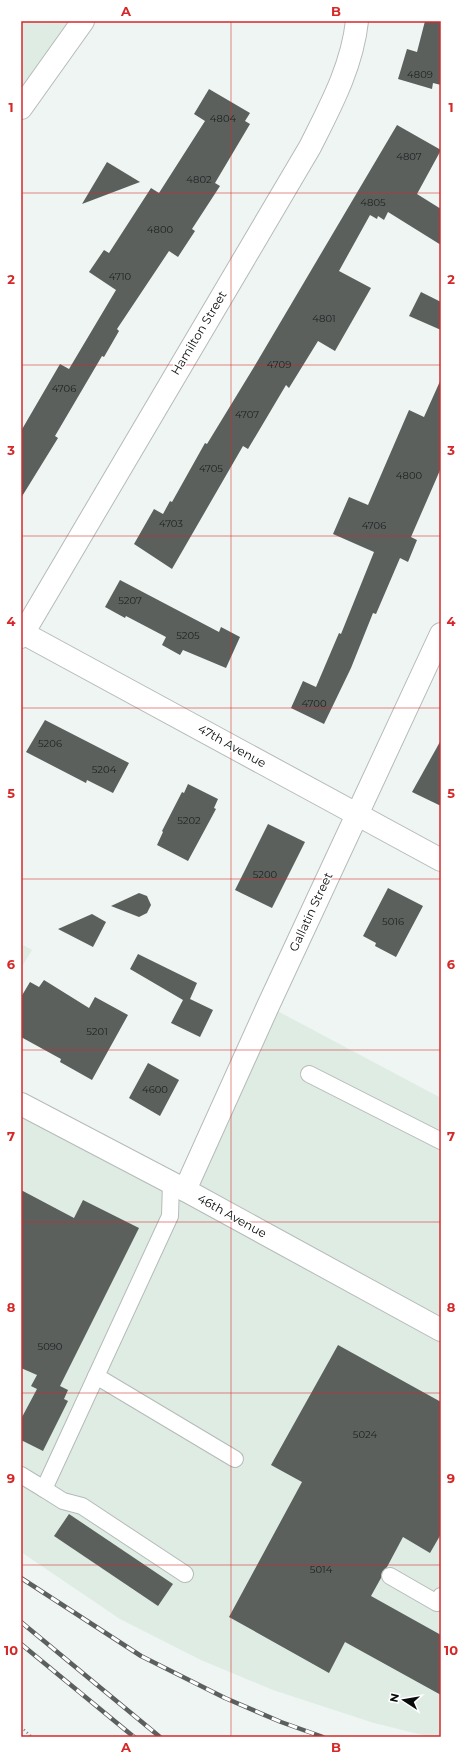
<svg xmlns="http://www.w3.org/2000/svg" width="462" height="1758" viewBox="0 0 462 1758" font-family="Montserrat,sans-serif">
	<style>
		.built { fill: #deece4 }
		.building { fill: #5b605d }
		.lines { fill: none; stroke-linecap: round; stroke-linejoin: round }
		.service-casing { stroke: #b5bbb8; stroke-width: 18 }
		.minor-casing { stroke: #b5bbb8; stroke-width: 24 }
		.path { stroke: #808482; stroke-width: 2.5; stroke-dasharray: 1 3; stroke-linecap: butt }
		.service { stroke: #fff; stroke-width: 16 }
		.minor { stroke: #fff; stroke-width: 22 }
		.rail-casing { stroke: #5b5f5d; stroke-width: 4.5 }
		.rail { stroke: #fff; stroke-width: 3; stroke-dasharray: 9; stroke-linecap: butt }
		.grid { fill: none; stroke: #d62828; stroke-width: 1; stroke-opacity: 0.55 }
		.labels { text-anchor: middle; stroke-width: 3; stroke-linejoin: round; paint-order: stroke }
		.number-label { font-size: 10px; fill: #1e2120 }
		.street-label { font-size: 12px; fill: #0a0c0b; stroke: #fff }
		.neatline { fill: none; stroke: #d62828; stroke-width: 1.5 }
		.grid-label { font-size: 13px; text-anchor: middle; font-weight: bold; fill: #d62828 }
	</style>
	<rect width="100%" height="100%" fill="#eff5f2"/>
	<g class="built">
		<path d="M21,21h62l-62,87z"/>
		<path d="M21,944l11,6 -11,18z"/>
		<path d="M268,1006l173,92v639h-10l-57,-14 -101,-33 -72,-30 -81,-41 -99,-67v-448l164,86z"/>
	</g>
	<g class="building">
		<path d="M425,21h16v64l-8,-2 -1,6 -34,-10 9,-30 10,3z"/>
		<path d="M209,89l41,24 -5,8 5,3 -35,59 5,3 -28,43 3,2 -17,26 -9,-6 -52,78 2,2 -15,26 -2,-1 -47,80 3,2 -37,60v-67l39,-67 9,5 47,-79 -27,-18 15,-22 5,3 42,-65 8,5 46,-72 -11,-7z"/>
		<path d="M397,125l44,25 -24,44 24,15v36l-53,-33 -4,8 -6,-4 -1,3 -7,-4 -31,56 32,17 -36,63 -17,-10 -29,47 -3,-3 -38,64 -5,-3 -71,123 -38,-25 20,-35 9,5 7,-13 2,1 33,-59 2,1 47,-77z"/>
		<path d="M107,162l33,20 -58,22z"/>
		<path d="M421,292l20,10v28l-32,-14z"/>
		<path d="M441,379v89l-30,69 6,3 -9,22 -8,-4 -24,56 -3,-1 -22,55 -27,56 -33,-16 12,-27 13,6 23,-54 2,1 33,-82 -41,-18 16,-37 19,8 41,-95 15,7z"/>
		<path d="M120,580l99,52 2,-5 19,10 -14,31 -43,-18 -3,5 -18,-10 4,-8 -40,-21 -1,2 -20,-11z"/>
		<path d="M45,720l84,43 -16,30 -26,-13 -1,3 -60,-31z"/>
		<path d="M441,740v66l-29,-14z"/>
		<path d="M188,784l30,15 -4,9 2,1 -28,52 -31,-16 6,-13 -1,-1 20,-39 2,1z"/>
		<path d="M268,824l37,18 -33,66 -37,-18z"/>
		<path d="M388,888l35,18 -27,51 -21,-11 1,-3 -13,-7z"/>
		<path d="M139,893l8,3 4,9 -4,8 -8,4 -28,-11z"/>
		<path d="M92,914l14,8 -13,25 -35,-18z"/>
		<path d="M138,954l59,29 -7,16 23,11 -13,27 -29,-14 12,-23 -53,-31z"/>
		<path d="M44,980l45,28 6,-11 33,18 -36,65 -32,-18 1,-3 -40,-22v-40l9,-15 9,5z"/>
		<path d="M148,1063l31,17 -19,36 -31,-18z"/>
		<path d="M21,1190l53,28 9,-18 56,28 -79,158 8,4 -4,9 4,2 -25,50 -22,-11v-21l16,-30 -6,-3 6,-11 -16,-7z"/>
		<path d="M338,1345l103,57v132l-11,19 -27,-16 -16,30 -5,5 -1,6 -10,18 70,39v60l-96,-53 -16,31 -100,-56 73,-135 -31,-17z"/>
		<path d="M69,1514l104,70 -15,22 -104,-70z"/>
	</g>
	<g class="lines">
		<g class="service-casing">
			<g id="service">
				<path d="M309,1074l132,67"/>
				<path d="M96,1376l139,83"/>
				<path d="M21,1475l23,14 126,-273 1,-33"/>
				<path d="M44,1489l19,12 19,5 103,68"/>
				<path d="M390,1576l47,27 4,-7"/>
			</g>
		</g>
		<g class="minor-casing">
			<g id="minor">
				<path d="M21,108l62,-87"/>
				<path d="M23,633l418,227"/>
				<path d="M21,637l289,-490c20,-40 42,-80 47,-126"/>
				<path d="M21,1104l164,86 256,140"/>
				<path d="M185,1190l83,-184 173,-372"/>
			</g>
		</g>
		<path class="path" d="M21,1727l11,10"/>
		<use href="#service" class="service"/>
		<use href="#minor" class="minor"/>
		<g class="rail-casing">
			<g id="rail">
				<path d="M21,1578l120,78 84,42 56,24 42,15"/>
				<path d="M21,1622l139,115"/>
				<path d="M21,1644l113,93"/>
			</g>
		</g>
		<use href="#rail" class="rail"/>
	</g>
	<path class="grid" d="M231,21v1716M21,193h420M21,365h420M21,536h420M21,708h420M21,879h420M21,1050h420M21,1222h420M21,1393h420M21,1565h420"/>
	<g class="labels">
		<g class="number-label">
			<text x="420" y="78">4809</text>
			<text x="223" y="122">4804</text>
			<text x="409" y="160">4807</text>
			<text x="199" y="183">4802</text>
			<text x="373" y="206">4805</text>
			<text x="160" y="233">4800</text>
			<text x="120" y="280">4710</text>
			<text x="324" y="322">4801</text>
			<text x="279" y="368">4709</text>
			<text x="64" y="392">4706</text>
			<text x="247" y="418">4707</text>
			<text x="211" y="472">4705</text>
			<text x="409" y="479">4800</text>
			<text x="171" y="527">4703</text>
			<text x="374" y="529">4706</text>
			<text x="130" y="604">5207</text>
			<text x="188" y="639">5205</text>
			<text x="314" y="707">4700</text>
			<text x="50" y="747">5206</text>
			<text x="104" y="773">5204</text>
			<text x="189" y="824">5202</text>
			<text x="265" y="878">5200</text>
			<text x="393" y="925">5016</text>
			<text x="97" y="1035">5201</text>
			<text x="155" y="1093">4600</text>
			<text x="50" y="1350">5090</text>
			<text x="365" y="1438">5024</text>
			<text x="321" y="1573">5014</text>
		</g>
		<g class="street-label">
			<text transform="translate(199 333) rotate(-59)" y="4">Hamilton Street</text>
			<text transform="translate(232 746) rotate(29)" y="4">47th Avenue</text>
			<text transform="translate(311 912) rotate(-65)" y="4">Gallatin Street</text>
			<text transform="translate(232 1216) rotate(29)" y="4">46th Avenue</text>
		</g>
	</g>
	<rect width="462" height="1758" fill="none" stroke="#ffffff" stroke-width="44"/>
	<g transform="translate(404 1700) rotate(282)" stroke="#ffffff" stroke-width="3" paint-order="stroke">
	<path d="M0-3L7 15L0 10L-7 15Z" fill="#0a0c0b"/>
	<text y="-6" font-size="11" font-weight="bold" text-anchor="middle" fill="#0a0c0b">N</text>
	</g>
	<rect x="22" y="22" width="418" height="1714" class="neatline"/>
	<g class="grid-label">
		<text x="126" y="16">A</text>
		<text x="336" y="16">B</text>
		<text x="11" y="112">1</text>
		<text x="451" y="112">1</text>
		<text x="11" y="284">2</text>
		<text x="451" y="284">2</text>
		<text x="11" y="455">3</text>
		<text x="451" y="455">3</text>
		<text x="11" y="626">4</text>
		<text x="451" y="626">4</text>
		<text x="11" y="798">5</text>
		<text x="451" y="798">5</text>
		<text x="11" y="969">6</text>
		<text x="451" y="969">6</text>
		<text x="11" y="1141">7</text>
		<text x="451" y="1141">7</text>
		<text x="11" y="1312">8</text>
		<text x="451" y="1312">8</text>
		<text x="11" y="1483">9</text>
		<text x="451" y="1483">9</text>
		<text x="11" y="1655">10</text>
		<text x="451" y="1655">10</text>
		<text x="126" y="1752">A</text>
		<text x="336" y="1752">B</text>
	</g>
</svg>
